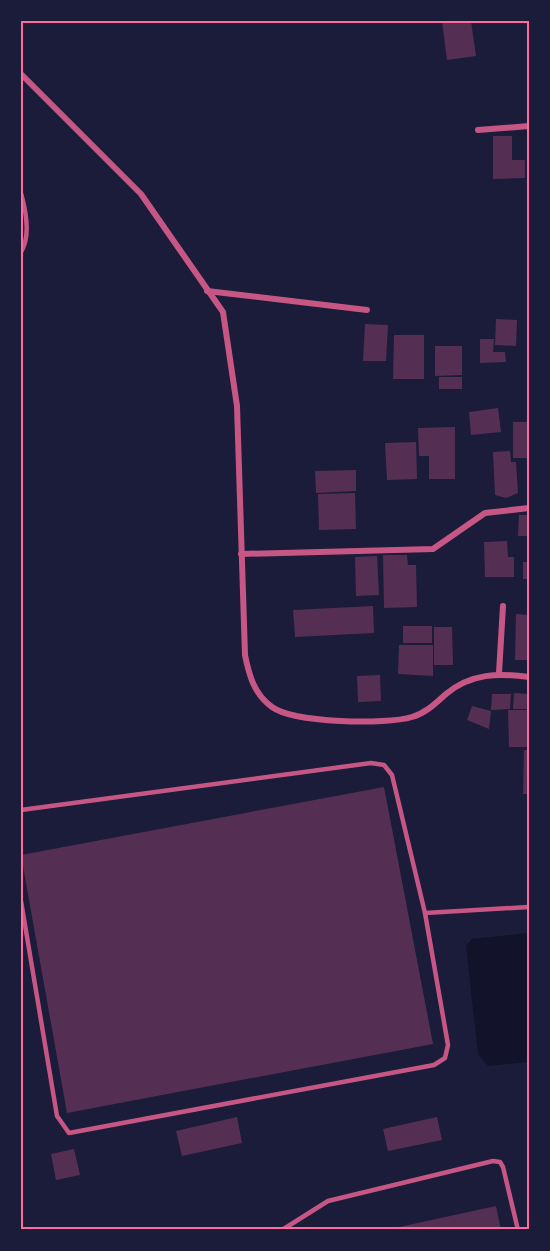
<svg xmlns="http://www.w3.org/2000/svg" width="550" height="1251" viewBox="0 0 550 1251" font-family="Quicksand,sans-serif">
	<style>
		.water { fill: #12122b }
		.building { fill: #542f53 }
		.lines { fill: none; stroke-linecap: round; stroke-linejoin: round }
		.service { stroke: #c65784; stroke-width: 4.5 }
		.minor { stroke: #c65784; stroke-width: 6 }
		.neatline { fill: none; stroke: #ff6b9d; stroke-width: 2 }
	</style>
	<rect width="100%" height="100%" fill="#1b1b3a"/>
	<path class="water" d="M529,933v129l-41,4 -10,-12 -12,-108 6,-7z"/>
	<g class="building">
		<path d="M442,21h29l5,35 -29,4z"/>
		<path d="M493,136h19v24h13v18l-32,1z"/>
		<path d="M496,319l21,1 -1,26 -21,-1z"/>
		<path d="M365,324l23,1 -2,36h-23z"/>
		<path d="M394,335h30v44h-31z"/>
		<path d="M480,339h14l-1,13h12l1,10 -26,1z"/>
		<path d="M435,346h27v29l-27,1z"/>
		<rect x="439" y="377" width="23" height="12"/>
		<path d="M498,408l3,24 -30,3 -2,-23z"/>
		<rect x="513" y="422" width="16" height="36"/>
		<path d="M455,427v52h-26v-23h-10l-1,-28z"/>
		<path d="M416,442l1,37 -30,1 -2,-37z"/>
		<path d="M510,451l1,11h5l2,31 -12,5 -11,-3 -2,-43z"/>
		<path d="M356,470v21l-40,2 -1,-22z"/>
		<path d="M355,493l1,36 -37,1 -1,-36z"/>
		<path d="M519,515h10v21h-11z"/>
		<path d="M507,541l1,16h6v20h-29l-1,-35z"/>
		<path d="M383,555h24l1,10h8l1,42 -33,1z"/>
		<path d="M377,556l2,39 -23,1 -1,-39z"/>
		<rect x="523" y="562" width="6" height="17"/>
		<path d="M373,606l1,27 -79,4 -2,-27z"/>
		<path d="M516,614l13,1v45h-14z"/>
		<rect x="403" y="626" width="29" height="17"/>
		<path d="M434,627h18l1,38h-19z"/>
		<path d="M399,645h34v31l-35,-2z"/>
		<path d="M380,675l1,26 -23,1 -1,-26z"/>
		<path d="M514,693l15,1v15h-16z"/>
		<path d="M492,694h19l-1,15 -19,1z"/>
		<path d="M472,706l19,5 -2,18 -22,-9z"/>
		<path d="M508,710h21v37h-20z"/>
		<path d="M524,750h5v44h-6z"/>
		<path d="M384,787l49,257 -366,69 -46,-258z"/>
		<path d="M237,1117l5,26 -60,13 -6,-25z"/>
		<path d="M437,1117l5,23 -54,11 -5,-22z"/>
		<path d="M74,1149l6,26 -24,5 -5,-26z"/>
		<path d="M496,1206l5,24h-111v-1z"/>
	</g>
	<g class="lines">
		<g class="service">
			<path d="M21,193c5,18 10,43 0,59"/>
			<path d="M21,810l350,-47 13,2 8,10 33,138 23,132 -3,13 -11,7 -365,68 -12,-17 -36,-215"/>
			<path d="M425,913l104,-6"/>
			<path d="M282,1230l46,-29 165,-40 7,1 3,5 15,63"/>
		</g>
		<g class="minor">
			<path d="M21,74l120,120 82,118 14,94 8,249c4,20 9,39 27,52 22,16 114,18 140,10 14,-4 24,-14 34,-23 25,-21 53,-21 83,-17"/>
			<path d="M478,130l51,-4"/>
			<path d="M207,291l160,19"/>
			<path d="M241,554l192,-5 52,-36 44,-5"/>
			<path d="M499,673l4,-67"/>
		</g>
	</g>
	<rect width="550" height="1251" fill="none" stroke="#1b1b3a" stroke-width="45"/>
	<rect x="22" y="22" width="506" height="1206" class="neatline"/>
</svg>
